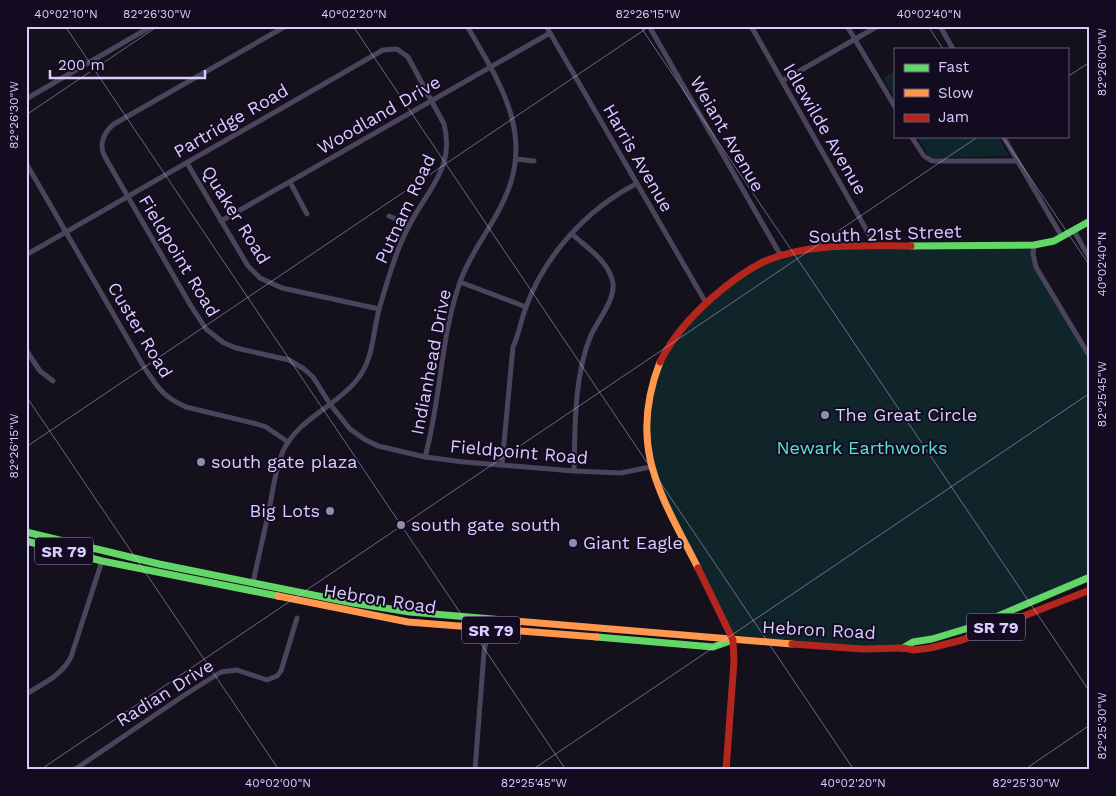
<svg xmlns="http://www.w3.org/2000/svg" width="1116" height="796" viewBox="0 0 1116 796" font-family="'Work Sans',sans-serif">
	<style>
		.green { fill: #102529 }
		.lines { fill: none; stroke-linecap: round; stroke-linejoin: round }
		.street { stroke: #4a455d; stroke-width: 5 }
		.fast { stroke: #63d668; stroke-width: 7 }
		.slow { stroke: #ff974d; stroke-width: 7 }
		.jam { stroke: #b3261e; stroke-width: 7 }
		.ticks { fill: none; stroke: #d9ccff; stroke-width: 1; stroke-opacity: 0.45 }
		.poi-dot { fill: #948bb0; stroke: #130c21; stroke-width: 2 }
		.labels { text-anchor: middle; stroke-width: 4; stroke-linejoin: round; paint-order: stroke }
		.shield { fill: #130c21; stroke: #9e92bc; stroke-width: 1 }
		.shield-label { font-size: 16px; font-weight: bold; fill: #d9ccff }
		.street-label { font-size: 18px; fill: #d9ccff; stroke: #130c21 }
		.poi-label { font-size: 18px; fill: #d9ccff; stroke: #130c21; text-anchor: start }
		.park-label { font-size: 18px; fill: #53e4d5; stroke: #130c21 }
		.neatline { fill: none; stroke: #d9ccff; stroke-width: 2 }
		.ticks-label { font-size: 12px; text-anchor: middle; fill: #d9ccff }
	</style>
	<rect width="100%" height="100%" fill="#14111c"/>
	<g class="green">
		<path d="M895,71v27l-12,-20z"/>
		<path d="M917,136h81l11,20 -79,2z"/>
		<path d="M1034,245l2,22 54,90v220l-118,50 -69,21 -170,-8 -68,-136 -18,-64 7,-61 26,-50 75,-63 55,-16z"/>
	</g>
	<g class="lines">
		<g class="street">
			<path d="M286,26l-172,98c-10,8 -16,21 -9,33l86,149 15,23 18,14 12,5 53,12 15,9 9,8 17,27 20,25 14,10 14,7 47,11 39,5 110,9 47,2 29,-6"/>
			<path d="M546,26l160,277"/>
			<path d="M649,26l132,230"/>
			<path d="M751,26l124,219"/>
			<path d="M847,26l48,81"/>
			<path d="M940,26l13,23"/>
			<path d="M782,81l96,-55"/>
			<path d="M26,99l126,-73"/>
			<path d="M911,136l13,20 8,5h85"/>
			<path d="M1003,136l59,101"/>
			<path d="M516,159l18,2"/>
			<path d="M26,163l118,204c13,20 19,30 42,40l71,17 9,3 22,15"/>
			<path d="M187,163l61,103 12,12 22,10 97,21"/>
			<path d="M290,182l17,32"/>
			<path d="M389,216l20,9"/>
			<path d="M221,221l329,-188"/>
			<path d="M1074,231l16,28"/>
			<path d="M572,234c15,14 37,27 41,49 2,17 -15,37 -22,52 -17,40 -16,93 -17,136"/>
			<path d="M1034,245l-1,9 3,13 54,90"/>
			<path d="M26,255l357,-205 14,-1 11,8 36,67c11,44 -16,65 -34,100 -14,26 -22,55 -30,82 -8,26 -5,52 -24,75 -21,26 -58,38 -73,70 -8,19 -10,39 -14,59 -5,24 -11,49 -16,73"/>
			<path d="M460,282l66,25"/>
			<path d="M26,350l14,21 13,10"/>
			<path d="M425,457c16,-57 15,-118 35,-175 10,-29 30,-52 43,-80 33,-66 -3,-119 -36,-176"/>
			<path d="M502,464l11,-117c6,-13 8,-27 13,-40 19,-52 61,-98 110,-123"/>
			<path d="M26,694c18,-11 35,-18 45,-37l31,-96"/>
			<path d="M74,770l109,-74 38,-24 16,-2 30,10 10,-4 4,-5 16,-53"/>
			<path d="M475,770l9,-118 4,-23"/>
		</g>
		<g class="fast">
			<path d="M911,246l123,-1 20,-4 36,-20"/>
			<path d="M26,532l133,32 194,39 57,9 105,9"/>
			<path d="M26,541l76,20 176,35"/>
			<path d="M597,637l116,10 20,-7"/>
			<path d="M903,648l10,-6 19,-3 40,-12 118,-50"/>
		</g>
		<g class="slow">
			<path d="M660,362c-33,85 1,133 38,206"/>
			<path d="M278,596l130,26 189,15"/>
			<path d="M515,621l277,23"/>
		</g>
		<g class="jam">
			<path d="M660,362c13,-26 31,-46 53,-65 15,-13 32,-26 50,-35 46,-20 100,-16 148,-16"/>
			<path d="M698,568l35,72 1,21 -8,109"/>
			<path d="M792,644l71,5 40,-1 11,2 16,-2 32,-8 128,-50"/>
		</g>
	</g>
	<path class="ticks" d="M65,26l501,744M353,26l501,744M640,26l450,666M928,26l15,23M1067,77l23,-15M26,115l132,-89M1002,136l88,130M26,396l253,374M26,447l624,-421M40,770l939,-634M532,770l558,-377M1024,770l66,-45"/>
	<g class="poi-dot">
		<circle cx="825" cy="415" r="5"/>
		<circle cx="201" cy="462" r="5"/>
		<circle cx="330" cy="511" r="5"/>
		<circle cx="401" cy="525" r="5"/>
		<circle cx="573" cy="543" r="5"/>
	</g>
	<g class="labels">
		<g class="shield">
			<rect x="35" y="537.5" width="58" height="27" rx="4"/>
			<rect x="967" y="613.5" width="58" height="27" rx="4"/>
			<rect x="462" y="616.5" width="58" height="27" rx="4"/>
		</g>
		<g class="shield-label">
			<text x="64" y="557">SR 79</text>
			<text x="996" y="633">SR 79</text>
			<text x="491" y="636">SR 79</text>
		</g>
		<g class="street-label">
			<text transform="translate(379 115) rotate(-30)" y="6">Woodland Drive</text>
			<text transform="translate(231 121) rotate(-30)" y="6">Partridge Road</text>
			<text transform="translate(825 129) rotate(60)" y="6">Idlewilde Avenue</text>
			<text transform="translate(727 134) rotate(60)" y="6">Weiant Avenue</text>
			<text transform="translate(638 158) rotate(60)" y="6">Harris Avenue</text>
			<text transform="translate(405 209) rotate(-65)" y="6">Putnam Road</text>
			<text transform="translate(236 215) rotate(58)" y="6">Quaker Road</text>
			<text transform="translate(885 234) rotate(-2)" y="6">South 21st Street</text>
			<text transform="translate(179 256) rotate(59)" y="6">Fieldpoint Road</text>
			<text transform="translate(140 330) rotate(59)" y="6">Custer Road</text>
			<text transform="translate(431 362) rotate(-79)" y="6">Indianhead Drive</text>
			<text transform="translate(519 452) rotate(5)" y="6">Fieldpoint Road</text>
			<text transform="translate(380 599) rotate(9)" y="6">Hebron Road</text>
			<text transform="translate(819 630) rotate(3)" y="6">Hebron Road</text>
			<text transform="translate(165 693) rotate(-32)" y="6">Radian Drive</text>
		</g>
		<g class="poi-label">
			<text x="835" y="421">The Great Circle</text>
			<text x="211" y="468">south gate plaza</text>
			<text x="320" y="517" text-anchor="end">Big Lots</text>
			<text x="411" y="531">south gate south</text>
			<text x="583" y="549">Giant Eagle</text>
		</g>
		<g class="park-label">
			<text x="862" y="454">Newark Earthworks</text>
		</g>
	</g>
	<rect width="1116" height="796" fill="none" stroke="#130c21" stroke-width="55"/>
	<rect x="894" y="48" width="175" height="90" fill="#130c21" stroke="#62597a"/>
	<rect x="904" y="64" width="25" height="8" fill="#63d668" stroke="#62597a"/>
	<text x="938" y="72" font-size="15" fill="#d9ccff">Fast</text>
	<rect x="904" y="89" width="25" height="8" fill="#ff974d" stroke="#62597a"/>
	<text x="938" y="98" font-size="15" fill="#d9ccff">Slow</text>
	<rect x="904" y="114" width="25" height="8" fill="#b3261e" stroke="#62597a"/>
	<text x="938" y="122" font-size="15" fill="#d9ccff">Jam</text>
	<path d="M50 70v8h155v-8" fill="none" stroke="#d9ccff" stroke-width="2.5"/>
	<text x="58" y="70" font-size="15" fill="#d9ccff" stroke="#130c21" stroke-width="4" paint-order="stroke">200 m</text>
	<rect x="28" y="28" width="1060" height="740" class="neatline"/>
	<g class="ticks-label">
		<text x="66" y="18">40°02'10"N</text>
		<text x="157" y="18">82°26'30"W</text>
		<text x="354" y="18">40°02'20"N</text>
		<text x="648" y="18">82°26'15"W</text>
		<text x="929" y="18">40°02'40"N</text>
		<text transform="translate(1102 62) rotate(-90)" y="4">82°26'00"W</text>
		<text transform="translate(14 115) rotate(-90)" y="4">82°26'30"W</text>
		<text transform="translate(1102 264) rotate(-90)" y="4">40°02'40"N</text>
		<text transform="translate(1102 394) rotate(-90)" y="4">82°25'45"W</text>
		<text transform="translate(14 446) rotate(-90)" y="4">82°26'15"W</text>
		<text transform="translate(1102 726) rotate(-90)" y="4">82°25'30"W</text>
		<text x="278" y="787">40°02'00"N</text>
		<text x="534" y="787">82°25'45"W</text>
		<text x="853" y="787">40°02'20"N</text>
		<text x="1026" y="787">82°25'30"W</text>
	</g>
</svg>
